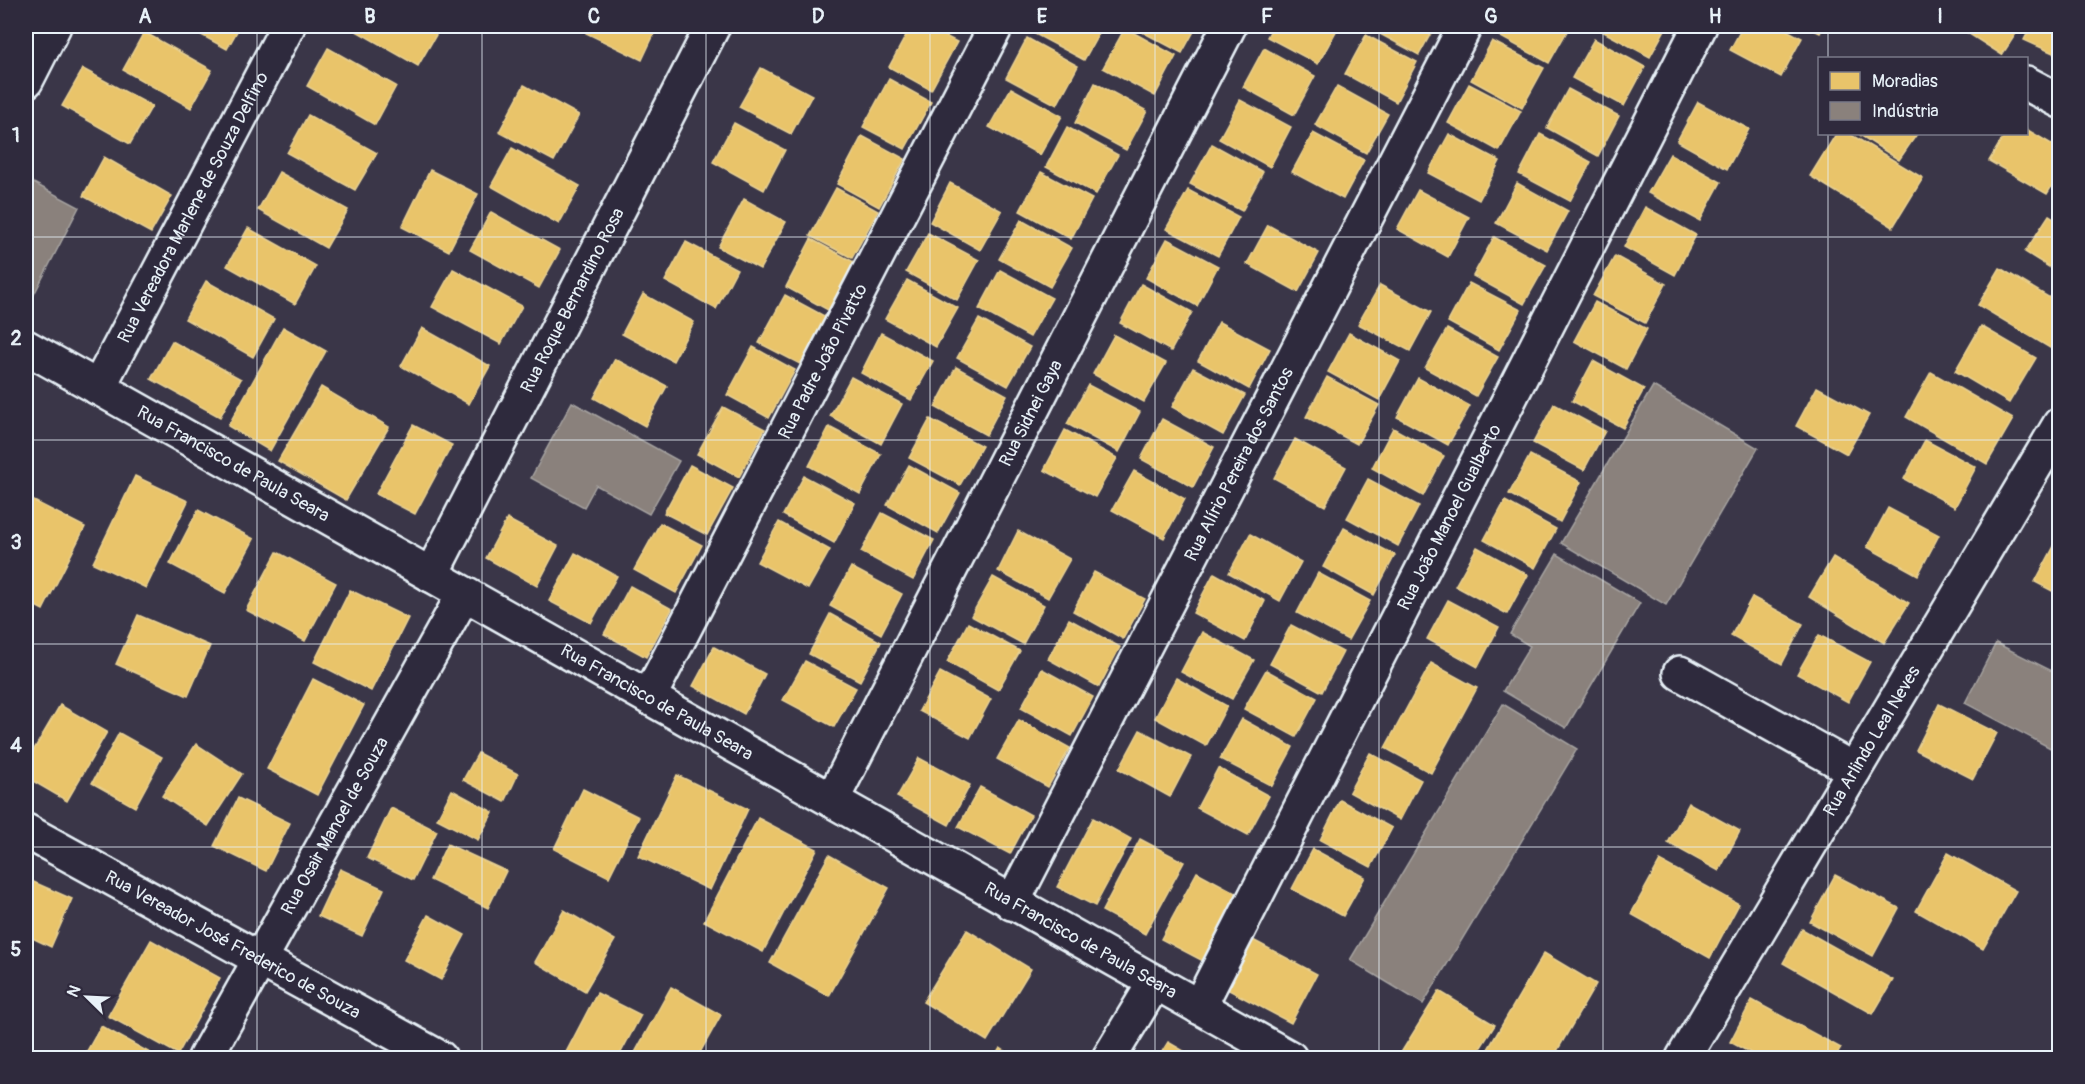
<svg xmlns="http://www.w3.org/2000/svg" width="2085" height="1084" viewBox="0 0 2085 1084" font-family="Pangolin,sans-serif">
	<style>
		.homes { fill: #e9c46a; stroke: #e9d295; stroke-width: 1.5 }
		.industry { fill: #8a817c; stroke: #a6a3a1; stroke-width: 1.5 }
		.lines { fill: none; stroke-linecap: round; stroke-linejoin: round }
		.minor-casing { stroke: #e8f1f8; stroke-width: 38 }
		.minor { stroke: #2f2a3d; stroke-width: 33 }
		.grid { fill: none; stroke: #e8f1f8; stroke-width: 1.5; stroke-opacity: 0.55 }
		.labels { text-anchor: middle; stroke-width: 6; stroke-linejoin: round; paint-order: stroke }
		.street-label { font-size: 18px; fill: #e8f1f8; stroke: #2f2a3d }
		.neatline { fill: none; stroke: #e8f1f8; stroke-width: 2 }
		.grid-label { font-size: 20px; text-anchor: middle; font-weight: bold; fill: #e8f1f8 }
	</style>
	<rect width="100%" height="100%" fill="#3a3648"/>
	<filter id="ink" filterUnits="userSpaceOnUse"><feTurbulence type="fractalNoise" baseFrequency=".0167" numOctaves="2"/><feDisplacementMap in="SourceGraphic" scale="12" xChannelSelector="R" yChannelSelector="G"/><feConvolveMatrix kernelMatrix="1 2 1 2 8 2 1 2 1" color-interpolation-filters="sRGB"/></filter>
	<g filter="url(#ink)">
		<g class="homes">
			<path d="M185,26h55l-13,23z"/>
			<path d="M352,26h83l5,2 -22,38 -67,-38z"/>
			<path d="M590,26h68l-16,34 -56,-27z"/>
			<path d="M911,26h15l31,16 -26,48 -42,-23z"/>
			<path d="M1037,26h66l-19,34 -51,-27z"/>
			<path d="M1131,26h66l-15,27z"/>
			<path d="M1273,26h66l-21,38 -51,-27z"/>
			<path d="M1368,26h67l-16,29 -52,-28z"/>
			<path d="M1504,26h66l-21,37 -50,-27z"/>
			<path d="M1600,26h67l-17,31 -52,-28z"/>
			<path d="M1743,26h36l23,12 -21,39 -51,-27z"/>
			<path d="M1806,26h18l-4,7z"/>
			<path d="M1966,26h55l-19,29 -39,-25z"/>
			<path d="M2031,26h29v30l-36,-16z"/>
			<path d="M1125,28l51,28 -21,40 -52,-28z"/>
			<path d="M144,32l68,38 -21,38 -68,-38z"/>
			<path d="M1366,35l51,27 -21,40 -51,-28z"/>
			<path d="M1027,38l51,28 -21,39 -51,-27z"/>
			<path d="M1594,39l51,28 -21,39 -52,-28z"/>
			<path d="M1492,41l52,27 -22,40 -51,-28z"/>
			<path d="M328,48l68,38 -21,39 -68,-39z"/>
			<path d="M1264,48l51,28 -21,39 -51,-28z"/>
			<path d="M761,68l51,27 -21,39 -52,-27z"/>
			<path d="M83,69l69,37 -22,38 -68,-38z"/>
			<path d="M889,79l42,23 -26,47 -42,-22z"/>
			<path d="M1095,83l52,28 -21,39 -51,-27z"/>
			<path d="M1469,84l52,27 -22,40 -51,-28z"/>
			<path d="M524,85l55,30 -25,46 -55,-29z"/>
			<path d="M1337,86l51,28 -22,39 -51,-28z"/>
			<path d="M1011,88l51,28 -22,39 -51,-28z"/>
			<path d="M1568,89l51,27 -21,40 -51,-28z"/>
			<path d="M1240,100l51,27 -21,40 -51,-28z"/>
			<path d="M1698,102l51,27 -22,40 -50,-28z"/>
			<path d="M308,115l69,38 -22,37 -68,-37z"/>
			<path d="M734,123l51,27 -21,40 -51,-28z"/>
			<path d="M1067,127l51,28 -22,39 -50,-27z"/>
			<path d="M2026,129l34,20v24l-13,21 -58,-33 16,-27h21z"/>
			<path d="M1313,133l51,27 -21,39 -51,-27z"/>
			<path d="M1449,134l51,27 -21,39 -51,-27z"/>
			<path d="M1540,134l51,28 -21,39 -51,-27z"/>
			<path d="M1836,134h14l73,44 -30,49 -83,-51z"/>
			<path d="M1861,134h56l-18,26 -39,-25z"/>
			<path d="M862,136l43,23 -26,48 -42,-23z"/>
			<path d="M1212,144l51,28 -21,39 -52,-27z"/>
			<path d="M512,148l68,38 -21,38 -68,-38z"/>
			<path d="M1670,154l51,28 -21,39 -52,-28z"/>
			<path d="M104,157l68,39 -21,37 -68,-37z"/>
			<path d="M430,170l48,24 -29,57 -47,-24z"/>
			<path d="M279,172l69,38 -22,38 -68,-38z"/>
			<path d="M1041,172l51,27 -21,40 -51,-28z"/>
			<path d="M950,183l52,28 -22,39 -50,-28z"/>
			<path d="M1517,183l51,28 -21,39 -51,-27z"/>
			<path d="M836,188l42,23 -26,47 -42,-22z"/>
			<path d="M1188,190l51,27 -21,39 -52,-27z"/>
			<path d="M1418,190l51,27 -21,40 -51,-28z"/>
			<path d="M744,199l42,23 -26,47 -42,-22z"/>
			<path d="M1645,207l51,28 -21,40 -51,-28z"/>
			<path d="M491,212l69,38 -21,38 -69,-38z"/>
			<path d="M2049,215l11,7v52l-35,-22z"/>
			<path d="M1021,220l51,28 -22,39 -51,-28z"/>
			<path d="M1268,225l51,28 -21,39 -51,-28z"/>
			<path d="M248,228l68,38 -21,38 -68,-38z"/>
			<path d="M928,233l51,27 -22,40 -51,-28z"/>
			<path d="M1494,237l52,28 -22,39 -51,-28z"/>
			<path d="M811,239l43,23 -26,48 -42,-23z"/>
			<path d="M1167,239l51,27 -21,40 -51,-28z"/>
			<path d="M686,242l51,27 -21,40 -51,-28z"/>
			<path d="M1615,256l51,28 -21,39 -52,-27z"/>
			<path d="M2000,268l60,36v50l-82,-49z"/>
			<path d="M453,269l69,37 -21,38 -69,-37z"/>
			<path d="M1000,270l52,28 -22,39 -51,-28z"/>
			<path d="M907,280l51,28 -22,39 -51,-28z"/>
			<path d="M206,281l68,38 -21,38 -68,-38z"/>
			<path d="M1469,283l52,27 -22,40 -51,-28z"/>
			<path d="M1141,284l51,28 -21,39 -51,-28z"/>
			<path d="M1380,285l51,27 -21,39 -52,-27z"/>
			<path d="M643,294l51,28 -21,39 -51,-27z"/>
			<path d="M785,295l43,23 -26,47 -43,-22z"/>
			<path d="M1595,302l52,27 -21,40 -52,-28z"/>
			<path d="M979,319l51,28 -22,39 -51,-28z"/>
			<path d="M1219,322l51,27 -21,40 -51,-28z"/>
			<path d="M1981,326l55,32 -27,45 -54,-32z"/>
			<path d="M283,327l43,24 -56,100 -42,-25z"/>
			<path d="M422,328l68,38 -21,38 -68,-38z"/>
			<path d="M1447,329l51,28 -22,39 -51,-28z"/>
			<path d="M881,333l52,28 -22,39 -50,-27z"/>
			<path d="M1349,333l51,28 -21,39 -51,-28z"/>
			<path d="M1114,335l52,28 -22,39 -51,-28z"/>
			<path d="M172,341l69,38 -21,38 -69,-38z"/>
			<path d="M753,347l42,23 -26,48 -42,-23z"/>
			<path d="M615,359l52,27 -22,40 -51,-28z"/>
			<path d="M1593,361l51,28 -21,39 -51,-27z"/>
			<path d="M956,367l51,28 -21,40 -51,-28z"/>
			<path d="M1193,368l52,27 -22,40 -51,-28z"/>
			<path d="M1931,372l82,47 -26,45 -81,-47z"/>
			<path d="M851,377l51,27 -21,40 -51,-28z"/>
			<path d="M1327,377l52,28 -22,39 -51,-27z"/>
			<path d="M1418,378l52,28 -22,39 -51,-28z"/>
			<path d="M1088,385l52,27 -21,40 -52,-28z"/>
			<path d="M321,387l68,40 -43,73 -68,-39z"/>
			<path d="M1817,387l52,28 -22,39 -51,-28z"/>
			<path d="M1554,404l51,27 -21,39 -51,-27z"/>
			<path d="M723,407l42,22 -26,48 -42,-23z"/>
			<path d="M930,419l52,27 -22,39 -51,-27z"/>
			<path d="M1162,419l52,28 -21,40 -52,-28z"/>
			<path d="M413,425l39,20 -37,69 -39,-20z"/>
			<path d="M829,427l52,27 -21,40 -51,-28z"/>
			<path d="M1393,428l51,28 -21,40 -51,-28z"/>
			<path d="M1065,430l52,28 -22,39 -51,-27z"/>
			<path d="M1295,439l51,28 -21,39 -51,-28z"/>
			<path d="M1925,440l51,27 -21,40 -51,-28z"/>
			<path d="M1530,455l51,27 -21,40 -51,-28z"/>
			<path d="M690,465l43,23 -26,47 -43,-22z"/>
			<path d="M909,465l51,28 -22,40 -51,-28z"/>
			<path d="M1134,471l51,28 -21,39 -52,-28z"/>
			<path d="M135,476l53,25 -42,87 -53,-25z"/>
			<path d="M804,476l51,27 -21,40 -51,-28z"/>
			<path d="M1368,479l51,27 -21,40 -51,-28z"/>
			<path d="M26,497l59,30 -42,83 -17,-9z"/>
			<path d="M1505,501l51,28 -21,39 -51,-28z"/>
			<path d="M1888,508l51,27 -21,40 -51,-28z"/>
			<path d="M198,510l56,29 -29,54 -55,-29z"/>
			<path d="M882,513l52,27 -21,40 -52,-28z"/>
			<path d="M507,519l51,27 -21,40 -51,-28z"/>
			<path d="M779,522l51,28 -22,39 -51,-27z"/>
			<path d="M660,523l42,22 -26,48 -42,-23z"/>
			<path d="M1344,528l51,27 -21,40 -51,-28z"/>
			<path d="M1018,531l52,28 -22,39 -50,-27z"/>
			<path d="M1250,534l51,28 -21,39 -51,-28z"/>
			<path d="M2060,535v60l-25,-13z"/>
			<path d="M1477,547l51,28 -21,39 -52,-28z"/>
			<path d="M277,552l59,31 -31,58 -59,-31z"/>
			<path d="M575,553l42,23 -26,47 -42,-22z"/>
			<path d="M1833,557l76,46 -25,40 -75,-46z"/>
			<path d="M851,567l51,27 -21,40 -51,-28z"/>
			<path d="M1094,572l51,27 -22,40 -50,-28z"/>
			<path d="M1214,573l51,28 -20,40 -52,-28z"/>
			<path d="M1318,573l52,28 -22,39 -51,-27z"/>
			<path d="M993,577l51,28 -21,39 -52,-28z"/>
			<path d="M630,586l42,23 -26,48 -42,-23z"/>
			<path d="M350,590l58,28 -37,73 -57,-29z"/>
			<path d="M1752,597l51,27 -21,40 -51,-28z"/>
			<path d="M1448,600l51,27 -21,40 -51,-28z"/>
			<path d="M830,614l51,28 -21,39 -51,-27z"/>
			<path d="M138,615l72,31 -22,50 -72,-32z"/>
			<path d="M1069,619l51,28 -21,40 -51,-28z"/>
			<path d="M968,623l52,28 -22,39 -51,-28z"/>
			<path d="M1291,625l52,27 -21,40 -52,-28z"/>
			<path d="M1202,632l52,28 -22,39 -51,-27z"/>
			<path d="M1819,635l51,27 -22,40 -51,-28z"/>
			<path d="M714,647l51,27 -21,40 -51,-28z"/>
			<path d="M805,661l51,27 -22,39 -51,-27z"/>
			<path d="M1431,663l46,25 -46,85 -46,-25z"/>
			<path d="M1042,669l51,28 -21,39 -51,-28z"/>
			<path d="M1266,670l51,28 -21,39 -52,-28z"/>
			<path d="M940,672l51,27 -21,39 -51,-27z"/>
			<path d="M1176,678l51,28 -21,40 -51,-28z"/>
			<path d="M313,679l51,26 -47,90 -50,-26z"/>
			<path d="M1939,704l58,29 -24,46 -57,-29z"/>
			<path d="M60,705l47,27 -40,69 -41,-24v-14z"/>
			<path d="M1242,719l51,28 -21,39 -52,-27z"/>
			<path d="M1019,720l51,28 -22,39 -51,-28z"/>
			<path d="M1140,730l51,27 -21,40 -51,-28z"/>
			<path d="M119,733l43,24 -27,50 -43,-24z"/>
			<path d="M196,744l46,30 -34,52 -46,-30z"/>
			<path d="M478,753l40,21 -13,28 -42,-22z"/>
			<path d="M1370,753l51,27 -21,40 -51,-28z"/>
			<path d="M919,758l51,27 -21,40 -52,-28z"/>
			<path d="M1218,768l51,28 -21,39 -51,-27z"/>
			<path d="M677,775l71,34 -38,81 -72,-34z"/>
			<path d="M980,787l51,28 -21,39 -52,-27z"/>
			<path d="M583,789l56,28 -30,60 -55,-28z"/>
			<path d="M452,790l41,22 -15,28 -41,-21z"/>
			<path d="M238,798l52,25 -24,48 -52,-25z"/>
			<path d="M1340,800l52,28 -21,39 -51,-27z"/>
			<path d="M1689,803l51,28 -21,40 -51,-28z"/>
			<path d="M391,808l46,23 -24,49 -46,-22z"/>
			<path d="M758,818l59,31 -54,103 -59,-31z"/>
			<path d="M1093,818l38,21 -36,67 -38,-19z"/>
			<path d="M1140,839l44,23 -39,72 -43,-23z"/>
			<path d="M447,844l59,27 -18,37 -58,-28z"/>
			<path d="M1313,849l52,28 -22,39 -51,-27z"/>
			<path d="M1948,853l68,38 -33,58 -67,-38z"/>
			<path d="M829,855l60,33 -60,108 -59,-33z"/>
			<path d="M1660,861l79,43 -29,54 -79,-44z"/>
			<path d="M340,869l44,20 -22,47 -44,-20z"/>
			<path d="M1197,872l43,23 -35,67 -44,-23z"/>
			<path d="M1835,875l64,33 -26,48 -63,-34z"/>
			<path d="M29,880l43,19 -21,48 -25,-12v-47z"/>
			<path d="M564,910l51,30 -30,51 -50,-29z"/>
			<path d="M428,915l37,20 -24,45 -37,-20z"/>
			<path d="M1802,929l91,51 -20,34 -90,-51z"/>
			<path d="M967,930l64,39 -44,72 -64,-39z"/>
			<path d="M1251,939l66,35 -26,49 -66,-35z"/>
			<path d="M151,940l69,38 -42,76 -70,-38z"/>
			<path d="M1544,953l52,31 -43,74h-49l-16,-9z"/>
			<path d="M671,987l50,28 -24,43h-65z"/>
			<path d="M1439,991l56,34 -21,33h-70l-5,-2z"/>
			<path d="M597,993l44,22 -23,43h-55z"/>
			<path d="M1752,1000l89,48 -6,10h-75l-30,-16z"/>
			<path d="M101,1026l51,28 -2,4h-67z"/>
			<path d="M1168,1042l28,16h-38z"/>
			<path d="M1000,1048l16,10h-22z"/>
		</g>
		<g class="industry">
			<path d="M26,179l53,28 -51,99 -2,-1z"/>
			<path d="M1653,386l105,62 -92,157 -105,-62z"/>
			<path d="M572,402l107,59 -30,53 -53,-29 -12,22 -53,-29z"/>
			<path d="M1557,554l83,49 -74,125 -63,-37 27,-45 -20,-12z"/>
			<path d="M1996,643l64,32v78l-95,-50z"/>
			<path d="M1503,704l74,45 -154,255 -73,-44z"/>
		</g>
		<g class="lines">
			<g class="minor-casing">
				<g id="minor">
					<path d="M26,81l28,-55"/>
					<path d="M2026,83l34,18"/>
					<path id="s1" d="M26,347l1264,711"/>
					<path id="s2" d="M98,388l190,-362"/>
					<path id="s3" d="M431,575l282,-549"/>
					<path d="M1680,673l174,97"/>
					<path id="s4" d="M649,697l347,-671"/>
					<path id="s5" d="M832,800l397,-774"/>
					<path id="s6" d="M26,831l414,227"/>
					<path id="s7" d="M1012,903l453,-877"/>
					<path id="s8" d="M1199,1007l501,-981"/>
					<path id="s9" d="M205,1058l259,-464"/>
					<path d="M1109,1058l46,-76"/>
					<path id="s10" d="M1683,1058l377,-634"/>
				</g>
			</g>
			<use href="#minor" class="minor"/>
		</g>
	</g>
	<path class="grid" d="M257,26v1032M482,26v1032M706,26v1032M930,26v1032M1155,26v1032M1379,26v1032M1603,26v1032M1828,26v32M1828,134v924M26,237h2034M26,440h2034M26,644h2034M26,847h2034"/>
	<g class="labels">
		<g class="street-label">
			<text dy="6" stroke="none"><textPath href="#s2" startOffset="204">Rua Vereadora Marlene de Souza Delfino</textPath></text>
			<text dy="6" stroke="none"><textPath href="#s3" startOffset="309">Rua Roque Bernardino Rosa</textPath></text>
			<text dy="6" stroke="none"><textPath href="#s4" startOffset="378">Rua Padre João Pivatto</textPath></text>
			<text dy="6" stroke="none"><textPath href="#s5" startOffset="435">Rua Sidnei Gaya</textPath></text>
			<text dy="6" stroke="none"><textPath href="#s1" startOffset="238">Rua Francisco de Paula Seara</textPath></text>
			<text dy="6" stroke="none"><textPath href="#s7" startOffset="494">Rua Alírio Pereira dos Santos</textPath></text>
			<text dy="6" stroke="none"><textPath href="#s8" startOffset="550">Rua João Manoel Gualberto</textPath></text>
			<text dy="6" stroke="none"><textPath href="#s1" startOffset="724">Rua Francisco de Paula Seara</textPath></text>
			<text dy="6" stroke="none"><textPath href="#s10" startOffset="369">Rua Arlindo Leal Neves</textPath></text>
			<text dy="6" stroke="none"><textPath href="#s9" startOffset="266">Rua Osair Manoel de Souza</textPath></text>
			<text dy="6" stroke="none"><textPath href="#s1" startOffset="1210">Rua Francisco de Paula Seara</textPath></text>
			<text dy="6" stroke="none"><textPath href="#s6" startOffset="236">Rua Vereador José Frederico de Souza</textPath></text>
		</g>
	</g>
	<rect width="2085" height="1084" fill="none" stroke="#2f2a3d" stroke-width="66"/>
	<rect x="1818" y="57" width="210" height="78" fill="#2f2a3d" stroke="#797a88" stroke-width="1.5"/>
	<rect x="1830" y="72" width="30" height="18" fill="#e9c46a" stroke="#797a88" stroke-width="1.5"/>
	<text x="1872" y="87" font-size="18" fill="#e8f1f8">Moradias</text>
	<rect x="1830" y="102" width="30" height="18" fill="#8a817c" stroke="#797a88" stroke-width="1.5"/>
	<text x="1872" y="117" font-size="18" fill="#e8f1f8">Indústria</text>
	<g transform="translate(87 997) rotate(294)" stroke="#2f2a3d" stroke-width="4.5" paint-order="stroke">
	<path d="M0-4.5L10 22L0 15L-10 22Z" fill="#e8f1f8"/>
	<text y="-9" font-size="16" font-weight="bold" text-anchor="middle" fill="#e8f1f8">N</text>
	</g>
	<rect x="33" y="33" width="2019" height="1018" class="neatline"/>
	<g class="grid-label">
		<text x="145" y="23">A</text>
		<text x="370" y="23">B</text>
		<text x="594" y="23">C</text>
		<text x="818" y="23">D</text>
		<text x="1042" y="23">E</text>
		<text x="1267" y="23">F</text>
		<text x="1491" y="23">G</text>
		<text x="1715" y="23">H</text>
		<text x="1940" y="23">I</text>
		<text x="16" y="142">1</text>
		<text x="16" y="345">2</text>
		<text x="16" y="549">3</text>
		<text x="16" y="752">4</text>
		<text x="16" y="956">5</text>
	</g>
</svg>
